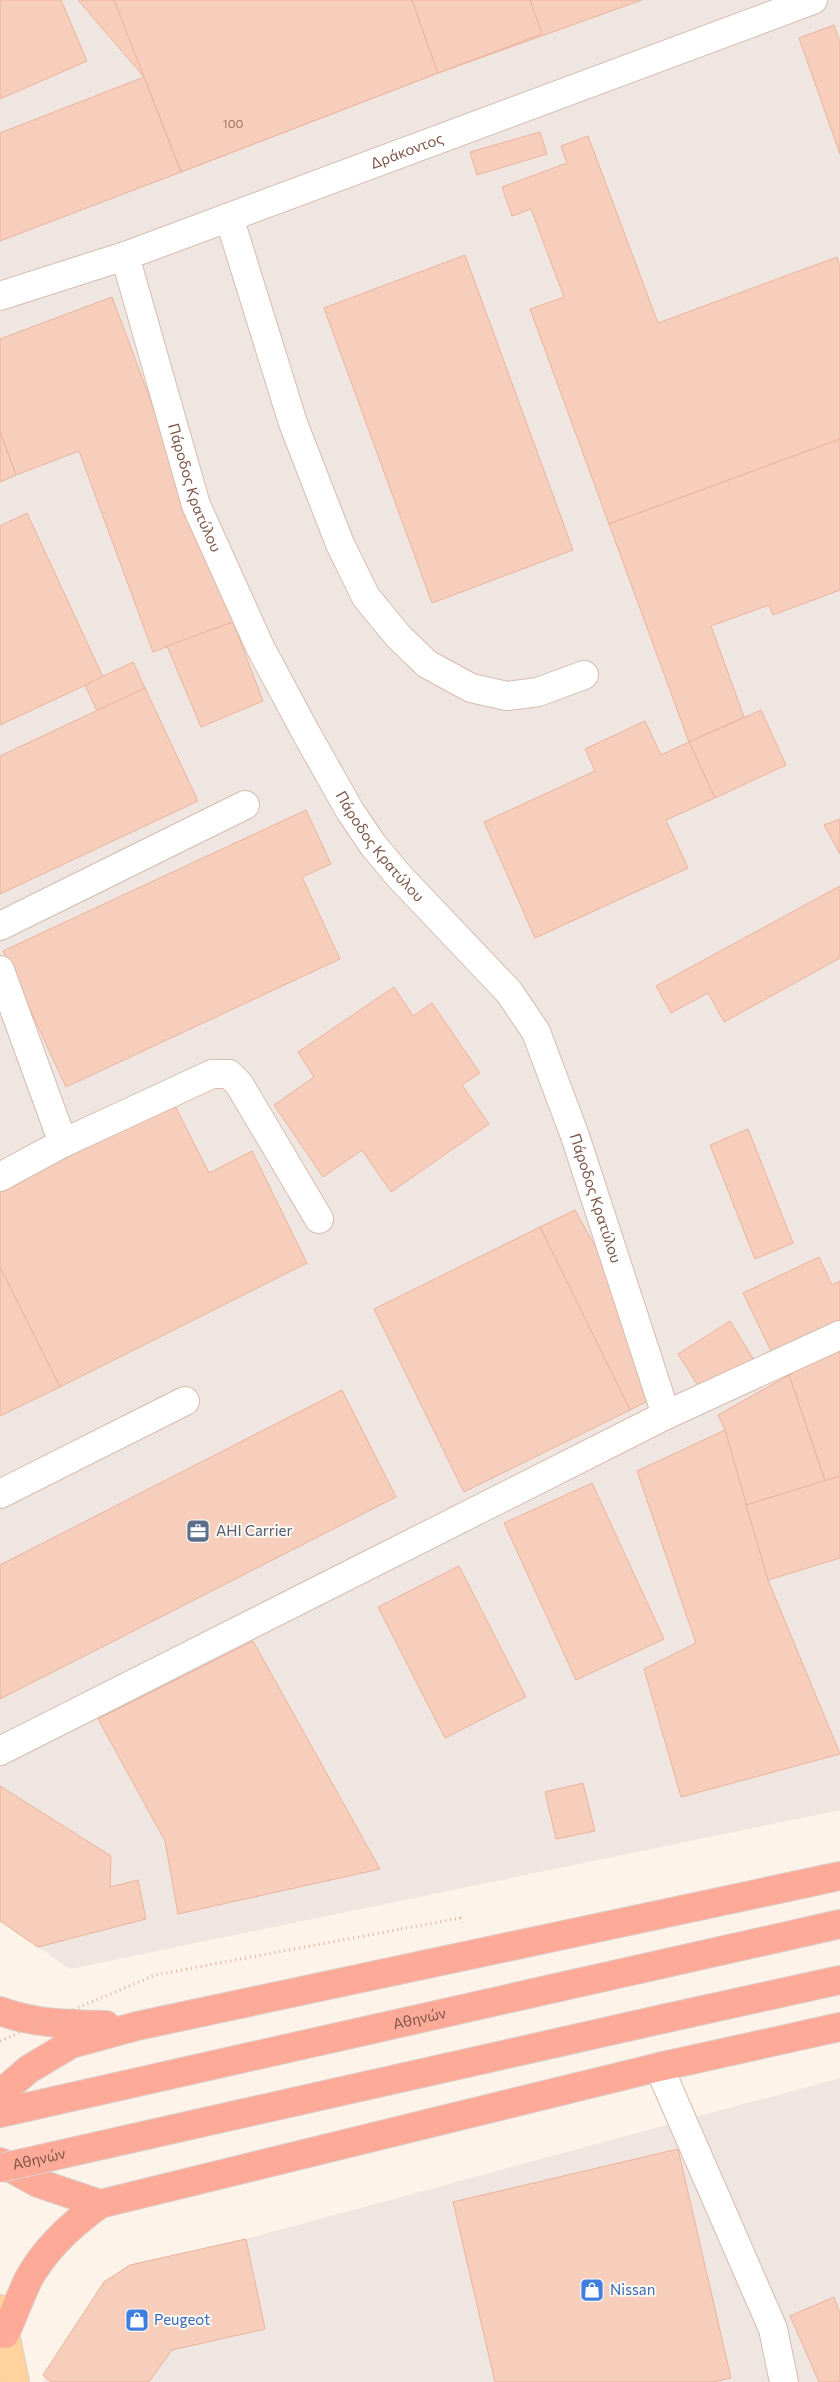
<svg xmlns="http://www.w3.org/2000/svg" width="840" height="2382" viewBox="0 0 840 2382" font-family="Commissioner,sans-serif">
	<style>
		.industrial { fill: #efe6e1 }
		.building { fill: #f7cebc; stroke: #ebb29b }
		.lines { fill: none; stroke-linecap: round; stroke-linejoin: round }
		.minor-casing { stroke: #d5bcae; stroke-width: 30 }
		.major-casing { stroke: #dad0cc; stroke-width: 30 }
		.highway-casing { stroke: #dad0cc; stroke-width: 30 }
		.path { stroke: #dcb19e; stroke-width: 3; stroke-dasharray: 1 4; stroke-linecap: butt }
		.minor { stroke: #fff; stroke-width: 28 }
		.major { stroke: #ffd29e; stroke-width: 28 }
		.highway { stroke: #feaa99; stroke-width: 28 }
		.highway-bridge-casing { stroke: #dad0cc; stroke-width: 30; stroke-linecap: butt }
		.path-bridge { stroke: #dcb19e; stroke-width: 3; stroke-dasharray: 1 4; stroke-linecap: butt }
		.highway-bridge { stroke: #feaa99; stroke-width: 28 }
		.labels { text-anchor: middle; stroke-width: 4; stroke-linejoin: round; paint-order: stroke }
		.number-label { font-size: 12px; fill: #9b7465 }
		.street-label { font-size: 15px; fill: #7c5648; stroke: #fff8f0 }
		.service-label { font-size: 15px; fill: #4e5e75; stroke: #fff8f0; text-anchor: start }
		.shop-label { font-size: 15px; fill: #366cbe; stroke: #fff8f0; text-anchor: start }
	</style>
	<rect width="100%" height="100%" fill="#fef3e8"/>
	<g class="industrial">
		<path d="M0,0h840v1810l-770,159 -70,-48z"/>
		<path d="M840,2078v304h-796l-1,-7 61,-93 26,-17 116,-26z"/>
	</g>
	<g class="building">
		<path d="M0,0h61l26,61 -87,38z"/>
		<path d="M78,0h564l-204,73 -257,99 -37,-95z"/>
		<path d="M114,0h298l26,73 -257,99z"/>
		<path d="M412,0h118l12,34 -104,39z"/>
		<path d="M834,25l6,17v112l-41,-116z"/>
		<path d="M144,77l37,95 -181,69v-108z"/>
		<path d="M540,132l7,22 -70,21 -7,-23z"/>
		<path d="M588,136l70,187 179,-66 3,9v173l-231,85 -79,-215 34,-12 -33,-88 -19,7 -10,-29 65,-24 -6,-17z"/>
		<path d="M465,255l108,295 -141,53 -108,-295z"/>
		<path d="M112,297l121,325 -80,30 -74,-201 -63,24 -16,-43v-93z"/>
		<path d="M0,432l16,43 -16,7z"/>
		<path d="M840,439v151l-67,25 -4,-10 -58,21 33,91 -55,25 -80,-218z"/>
		<path d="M27,513l76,164 -103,48v-199z"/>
		<path d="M233,622l30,79 -62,26 -34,-81z"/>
		<path d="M133,662l12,26 -48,23 -12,-26z"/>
		<path d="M145,688l53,113 -198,93v-138z"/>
		<path d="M761,710l25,55 -71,33 -26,-56z"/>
		<path d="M645,721l16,34 28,-13 26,56 -49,22 22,48 -153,70 -51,-116 111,-51 -10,-22z"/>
		<path d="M306,810l25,54 -29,13 38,82 -274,128 -63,-136z"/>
		<path d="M840,819v35l-16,-29z"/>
		<path d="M840,886v72l-116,64 -16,-29 -37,20 -15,-27z"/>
		<path d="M394,987l19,29 19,-13 48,70 -18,12 27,39 -98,68 -29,-42 -39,27 -49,-72 40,-28 -16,-25z"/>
		<path d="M174,1104l35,69 43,-22 55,112 -247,124 -60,-120v-76z"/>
		<path d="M748,1129l45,114 -38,16 -45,-114z"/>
		<path d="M575,1210l44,79 29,112 -18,9 -90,-183z"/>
		<path d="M540,1227l90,183 -166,82 -90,-183z"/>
		<path d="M819,1257l13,28 8,-4v44l-66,32 -31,-64z"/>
		<path d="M0,1267l60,120 -60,29z"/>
		<path d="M730,1321l24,39 -52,32 -24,-38z"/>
		<path d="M840,1347v129l-15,5 -36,-106z"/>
		<path d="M789,1375l36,106 -79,24 -21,-75 -7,-15z"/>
		<path d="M342,1390l54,107 -396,202v-134z"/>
		<path d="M725,1430l43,150 72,174 -159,43 -37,-128 52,-26 -59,-172z"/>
		<path d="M840,1476v82l-72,22 -22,-75z"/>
		<path d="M592,1483l72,156 -88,41 -72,-157z"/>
		<path d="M459,1566l67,131 -81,41 -67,-131z"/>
		<path d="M253,1641l127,228 -202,45 -13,-73 -67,-122z"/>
		<path d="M583,1783l12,48 -39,8 -11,-47z"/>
		<path d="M0,1786l111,70 -1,31 28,-7 8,39 -108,28 -38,-26z"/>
		<path d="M678,2149l53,229 -18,4h-218l-42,-180z"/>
		<path d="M246,2239l19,90 -93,21 -23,32h-98l-8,-7 61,-93 26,-17z"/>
		<path d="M834,2297l6,16v69h-21l-29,-66z"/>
	</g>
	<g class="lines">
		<g class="minor-casing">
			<g id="minor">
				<path d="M229,217l64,206 47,121 26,53 32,39 29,28 44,24 36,8 31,-4 46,-17"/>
				<path id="s1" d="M125,256l71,249 64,142 46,86 44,78 23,34 25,30 111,117 27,40 39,104 91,279"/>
				<path id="s2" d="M0,296l125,-40 688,-256"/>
				<path d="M0,926l245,-121"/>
				<path d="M0,970l63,173"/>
				<path d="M0,1177l63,-34 149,-69h17l10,10 80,135"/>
				<path d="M0,1494l185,-93"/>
				<path d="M0,1751l666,-336 174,-80"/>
				<path d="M659,2067l114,262 11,53"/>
			</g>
		</g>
		<g class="major-casing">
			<path id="major" d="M0,2309l15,73"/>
		</g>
		<g class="highway-casing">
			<g id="highway">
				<path d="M0,2011c34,13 70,13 106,14"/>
				<path d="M667,2018l173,-38"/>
				<path d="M0,2094l29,-25 42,-25 66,-18 703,-150"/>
				<path id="s3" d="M0,2113l840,-189"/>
				<path d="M0,2162l38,21 62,21"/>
				<path d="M5,2334c8,-18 15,-37 23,-54 17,-32 44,-56 72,-76l559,-137 181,-40"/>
			</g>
		</g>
		<path class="path" d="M401,1929l59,-11 2,5"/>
		<use href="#minor" class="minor"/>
		<use href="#major" class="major"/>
		<use href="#highway" class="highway"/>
		<g class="highway-bridge-casing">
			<g id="highway-bridge">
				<path id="s4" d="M0,2168l667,-150"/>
			</g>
		</g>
		<path class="path-bridge" d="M0,2041l155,-66 246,-46"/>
		<use href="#highway-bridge" class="highway-bridge"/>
	</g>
	<defs>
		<g id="office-square" transform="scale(1.25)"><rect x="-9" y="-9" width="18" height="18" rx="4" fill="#5c6f8a" stroke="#fff8f0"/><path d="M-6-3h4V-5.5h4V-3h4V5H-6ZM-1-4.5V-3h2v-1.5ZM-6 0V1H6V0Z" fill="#fff"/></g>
		<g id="shop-square" transform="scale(1.25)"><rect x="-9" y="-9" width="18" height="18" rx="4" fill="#3f7fe0" stroke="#fff8f0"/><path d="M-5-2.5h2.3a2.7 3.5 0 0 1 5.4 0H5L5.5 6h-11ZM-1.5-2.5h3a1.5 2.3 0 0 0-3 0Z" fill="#fff"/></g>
	</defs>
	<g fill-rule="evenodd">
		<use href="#office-square" x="198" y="1531"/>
		<use href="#shop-square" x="592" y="2290"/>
		<use href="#shop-square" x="137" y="2320"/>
	</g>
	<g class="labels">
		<g class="number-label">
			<text x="233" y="128">100</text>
		</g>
		<g class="street-label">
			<text dy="5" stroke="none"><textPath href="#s2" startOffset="432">Δράκοντος</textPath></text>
			<text dy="5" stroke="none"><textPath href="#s1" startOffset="242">Πάροδος Κρατύλου</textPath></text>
			<text dy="5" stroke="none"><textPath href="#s1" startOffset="648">Πάροδος Κρατύλου</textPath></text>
			<text dy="5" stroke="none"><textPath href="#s1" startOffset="1068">Πάροδος Κρατύλου</textPath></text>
			<text dy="5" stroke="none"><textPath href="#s3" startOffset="430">Αθηνών</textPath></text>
			<text dy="5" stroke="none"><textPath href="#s4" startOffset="40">Αθηνών</textPath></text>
		</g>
		<g class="service-label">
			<text x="216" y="1536">AHI Carrier</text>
		</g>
		<g class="shop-label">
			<text x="610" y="2295">Nissan</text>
			<text x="154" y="2325">Peugeot</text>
		</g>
	</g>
</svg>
